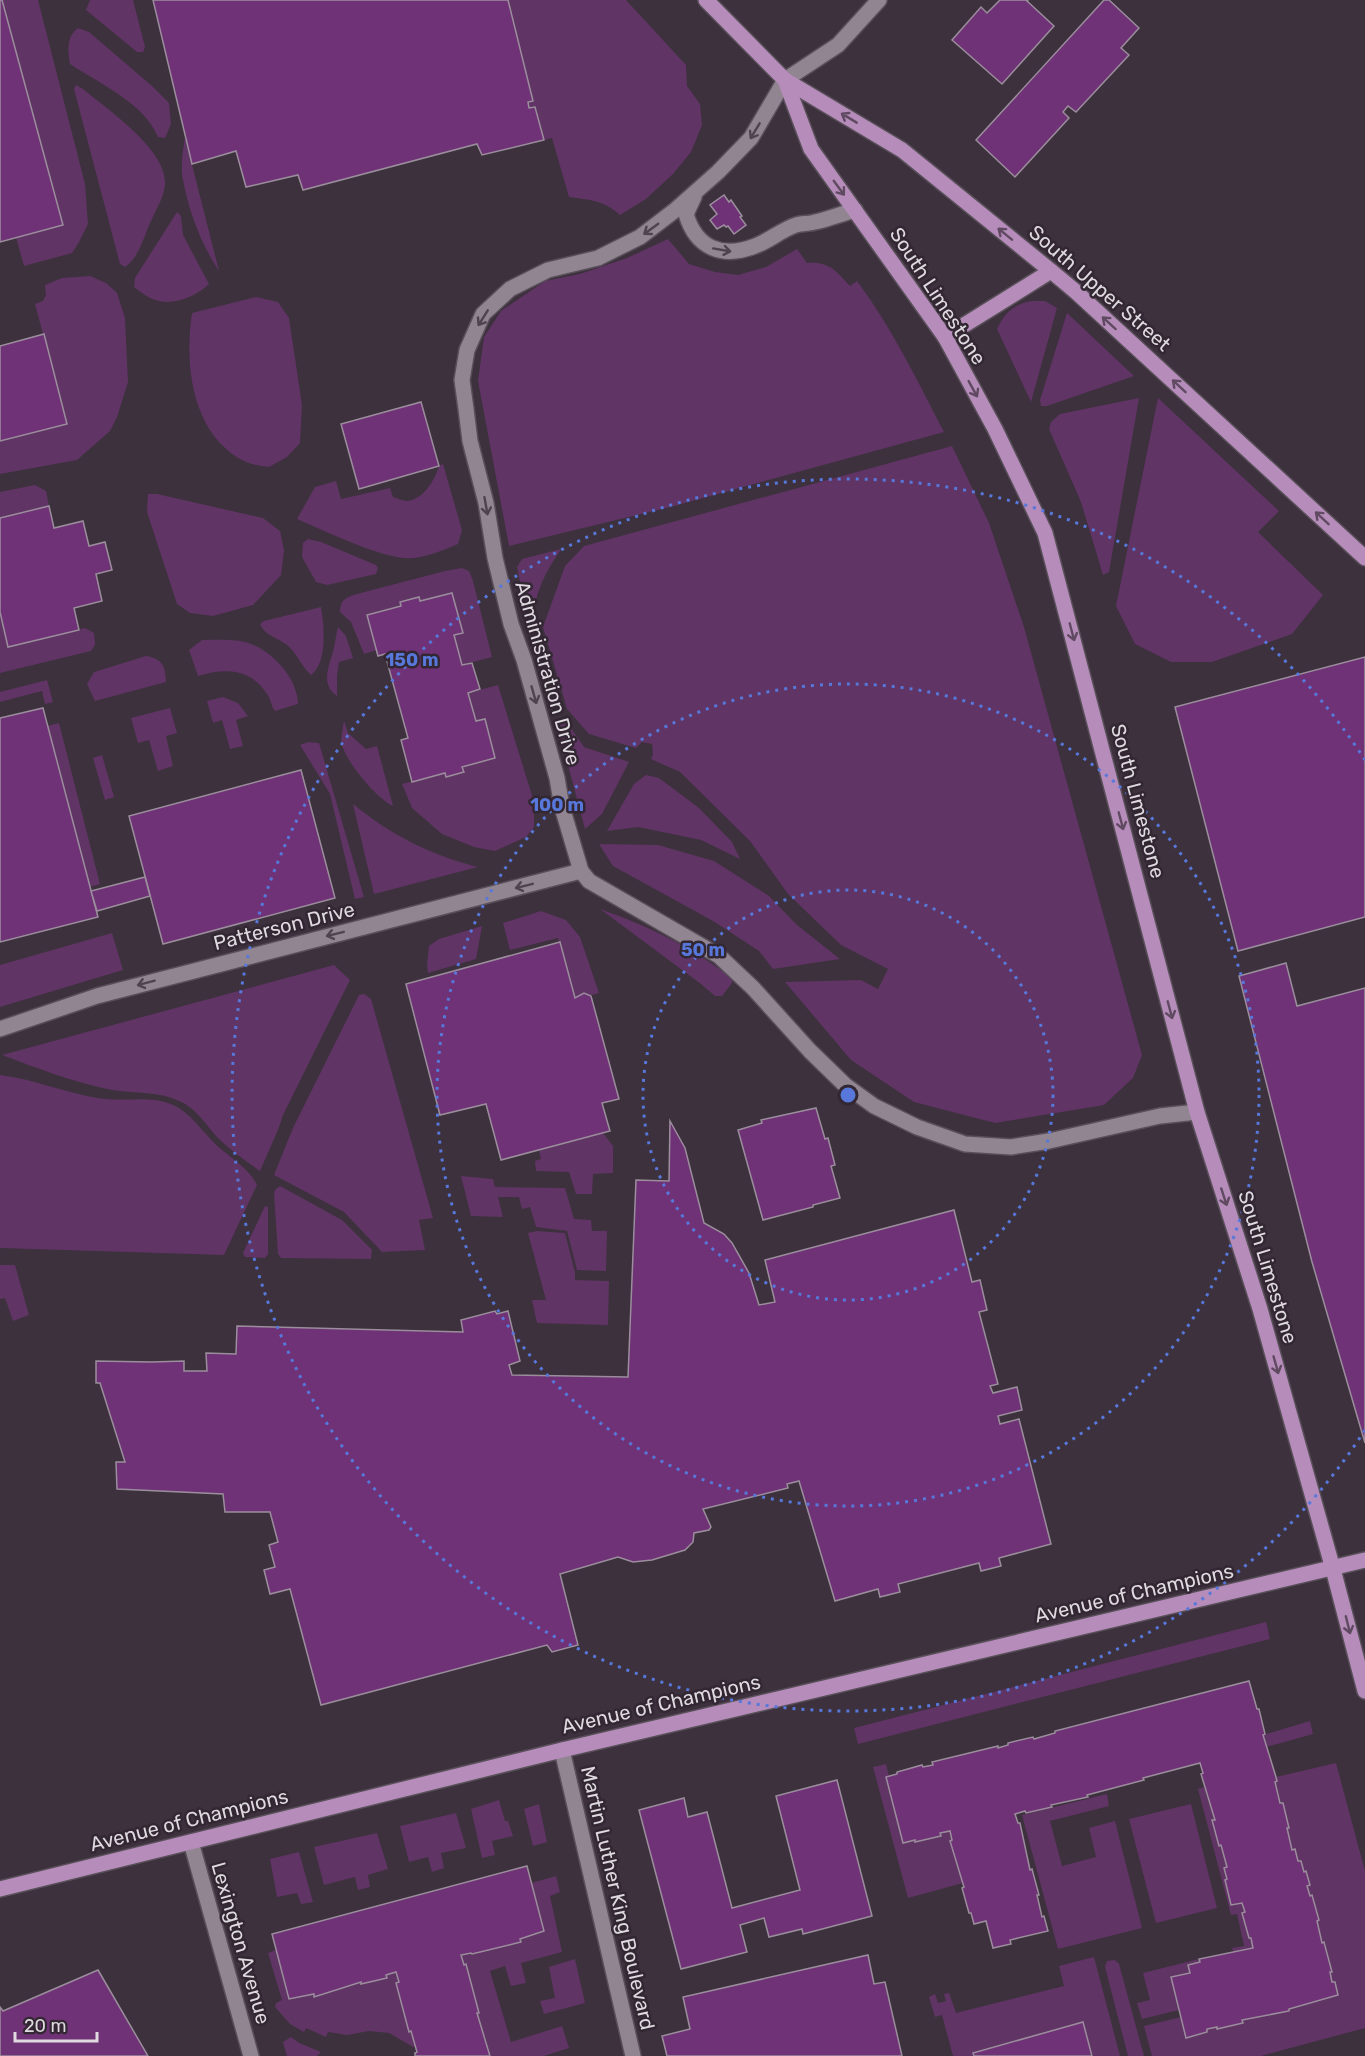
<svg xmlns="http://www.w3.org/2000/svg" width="1365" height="2056" viewBox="0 0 1365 2056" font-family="Rubik,sans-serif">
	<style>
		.green { fill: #603464 }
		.building { fill: #703277; stroke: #9b8e9c; stroke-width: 1.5 }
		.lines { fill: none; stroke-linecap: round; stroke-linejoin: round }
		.minor-casing { stroke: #584f59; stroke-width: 18 }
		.major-casing { stroke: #584f59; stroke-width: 18 }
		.minor { stroke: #918592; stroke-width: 15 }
		.major { stroke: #b68cba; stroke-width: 15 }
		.oneway { stroke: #604a62 }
		.oneway2 { stroke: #4e434f }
		.ring { fill: none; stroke: #5778da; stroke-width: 3; stroke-dasharray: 3 6 }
		.labels { text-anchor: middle; stroke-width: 5; stroke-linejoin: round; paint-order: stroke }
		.street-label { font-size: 20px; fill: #dfd9e0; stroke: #322732 }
		.centre { fill: #5778da; stroke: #322732; stroke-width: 3 }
		.ring-label { font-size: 18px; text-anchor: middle; font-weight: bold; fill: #5778da; stroke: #322732; stroke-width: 5; stroke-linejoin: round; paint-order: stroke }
	</style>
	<rect width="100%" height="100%" fill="#3c313d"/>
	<g class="green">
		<path d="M2,0h36l47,184 3,40 -9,18 -7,11 -48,13 -8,-29 47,-13z"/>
		<path d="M90,0h43l12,47 -2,5h-6l-51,-42z"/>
		<path d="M508,0h118l60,65 1,21 13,18 2,21 -11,27 -18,22 -27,25 -26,16c-17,-15 -30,-15 -51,-18l-17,-59 -8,2 -9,-33 -6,1z"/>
		<path d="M78,28l11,4 63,54 17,17 2,21 -6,14 -7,-1c-14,-34 -58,-53 -88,-73 -2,-14 -4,-27 8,-36z"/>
		<path d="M76,85l7,4c25,21 85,61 82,96 -1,12 -10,27 -15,38 -6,14 -12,36 -25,44l-5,-3 -46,-175z"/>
		<path d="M185,137l34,134c-18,-27 -30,-59 -36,-91 -3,-14 0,-29 2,-43z"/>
		<path d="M177,212l4,4 2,19 26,49c-11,11 -33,21 -50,17 -10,-2 -17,-8 -25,-14l1,-9z"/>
		<path d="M668,239l21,25 26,8 23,3 28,-8 31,-18 10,14c22,-2 29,8 43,23l7,-5c35,47 60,99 87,151l-274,75 -161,39 -31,-165 6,-44 17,-26 44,-30 35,-7 47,-16z"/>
		<path d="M90,276l16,7 11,10 8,25 3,64 -11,35 -7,14 -33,29 -77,14v-33l67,-17 -32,-120 8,-3 3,-6 -1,-10 17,-7z"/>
		<path d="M256,297l22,5 11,16 13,87 -2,38 -13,14 -18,10c-7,-1 -16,-2 -23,-5 -54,-26 -62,-96 -54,-149z"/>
		<path d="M1032,301h13l12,7 -26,94 -34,-73c8,-17 17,-25 35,-28z"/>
		<path d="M1067,313l67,63 -87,30h-6l-1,-6z"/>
		<path d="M1139,398l-30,174 -6,3 -22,-73 -32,-73 2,-7 9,-8z"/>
		<path d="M1158,398l121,113 -21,21 65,63 -31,39 -80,28h-41l-36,-18 -19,-38z"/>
		<path d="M952,446l37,77 35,104 118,428 -9,23 -29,27 -109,18 -81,-21 -63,-42 -66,-78 76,-2 17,9 10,-20 -47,-24 -53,-51 -38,-53 -70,-69 -29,-13 2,-5 -1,-10 -10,-2 -6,6 -47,-14 -22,-25 -24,-82 22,-61 19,-20z"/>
		<path d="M443,464l19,66 -4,14c-14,6 -28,12 -44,14 -26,4 -91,-28 -117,-39l18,-32 21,-6 5,18 49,-11 3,9c4,1 10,4 14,4 16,-1 28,-21 32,-35z"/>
		<path d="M35,485l11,6 3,15 -49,12v-26z"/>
		<path d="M148,494h9l106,24 17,13 4,19 -3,25 -28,30 -40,11 -23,-3 -13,-9 -30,-92z"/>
		<path d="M308,539l13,3 55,23 2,3 -2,6 -49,11 -11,-3 -14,-25 1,-14z"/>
		<path d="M561,549c-20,30 -26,46 -31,82l-13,-64 5,-8z"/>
		<path d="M462,568l7,3 4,10 19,76 -30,8 -8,-30 8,-2 -10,-40 -32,8 -2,-4 -18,5 1,4 -34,9 10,35 -13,4 -13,-32 -11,-10c0,-11 4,-13 13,-17l92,-24z"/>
		<path d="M321,607c3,18 7,56 -10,68 -10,-9 -14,-22 -24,-30 -9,-7 -23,-10 -27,-21l4,-3z"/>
		<path d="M0,612l8,35 77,-19 9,5 1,12 -4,6 -91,22z"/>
		<path d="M338,627l8,9 7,22 -14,4 -2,14v20c-16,-11 -9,-28 -4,-44 2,-8 3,-17 5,-25z"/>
		<path d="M202,640c14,0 30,-1 43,2 25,6 53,36 53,62l-23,7c-4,-5 -4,-12 -8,-17 -17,-26 -42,-26 -69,-18l-9,-26z"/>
		<path d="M146,656c17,3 19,10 20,26l-71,19 -8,-17 7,-12z"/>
		<path d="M47,680l6,22 -8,2 -3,-13 -42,11v-10z"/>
		<path d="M498,685l36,117v25l-8,10 -31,14 -21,-4 -32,-13 -30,-26 -10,-24 43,-11 1,4 17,-5 -1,-5 33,-9 -19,-37 -8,-28z"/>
		<path d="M223,697l15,6 10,13 -12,4 7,26 -13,3 -8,-29 -9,3 -6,-22z"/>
		<path d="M170,708l7,25 -11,3 7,30 -15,5 -9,-31 -11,3 -7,-25z"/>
		<path d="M556,720l12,4 16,23 45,15 -27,52 -17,15z"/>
		<path d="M344,721l4,12 18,16 11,-3 16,60c-17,-8 -46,-43 -51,-61 -2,-6 1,-17 2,-24z"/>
		<path d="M59,723l41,161 -10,3 -43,-161z"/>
		<path d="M308,742l11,1 45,154 -9,2 -25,-105 -30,-49z"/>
		<path d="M102,755l12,42 -9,3 -12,-42z"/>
		<path d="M646,775l13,3 40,30 33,34 8,17 -39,-19 -63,-13 -31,4 27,-47z"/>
		<path d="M353,804c36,30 80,52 125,63l-104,27z"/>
		<path d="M599,844l59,1 56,16 55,35 28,29 43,34 -67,10 -14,-18 -46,-30 -100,-55z"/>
		<path d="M600,909c51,18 89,37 132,69v5l-10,13h-7l-14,-12z"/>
		<path d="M541,911l25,9 14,17 19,56 -11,3 -4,-3 -9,5 -17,-60 -48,12 -7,-27z"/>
		<path d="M482,926l-6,33 -48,14 -1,-8 2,-19 10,-7z"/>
		<path d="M112,933l11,37 -123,37v-42z"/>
		<path d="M334,965l16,15 -67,135 -5,15 -18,41c-14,-10 -29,-20 -41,-32 -10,-10 -19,-25 -31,-33 -25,-17 -53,-11 -81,-17 -36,-8 -71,-21 -105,-34z"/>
		<path d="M364,994l7,5 62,219 -14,2 6,30 -43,2 -38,-40 -70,-37 19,-47 66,-133z"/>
		<path d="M0,1075c34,4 65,18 98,23 27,5 56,-5 81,10 17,11 28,30 43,42 13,11 27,19 35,35l-33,70 -224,-7z"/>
		<path d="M603,1133l10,13v27l-20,1 -1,20h-16l-7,-22 -33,-1 -1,-10 6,-2 -2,-9z"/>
		<path d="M461,1176l32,3 2,8 70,1 9,31 17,1 1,11h15l-1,40 -29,-1 -10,-39 -31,-4 -6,-20 -8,2 -3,-12h-21l5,20 -32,-1z"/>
		<path d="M280,1186l62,34 30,30 -1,9 -90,-1 -3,-4 -4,-60 1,-4z"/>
		<path d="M265,1206l3,1v47l-3,4 -20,-1 -2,-4z"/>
		<path d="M537,1231l28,2 10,39v8l34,1 -1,44 -71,-2 -5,-23h14l-18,-67z"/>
		<path d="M0,1265h15l14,50 -16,6 -8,-23 -5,1z"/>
		<path d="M1266,1622l4,17 -412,105 -4,-16z"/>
		<path d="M1310,1721l3,13 -47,13 -3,-12z"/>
		<path d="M1336,1763l29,108v157l-104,28h-109l-8,-30 37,-9 6,21 20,-6v-3l10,-2 1,2 24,-6v-3l47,-9v-2l49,-14 -3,-13h-3l-2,-10 2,-1 -7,-29 -3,1 -5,-22 2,-1 -7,-24h-2l-3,-10 3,-1 -18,-35 -5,-22h2l-14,-46 1,-5z"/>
		<path d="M886,1764l3,12 -3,1 17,65 12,-2 1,2 24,-6v-3l10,-2 13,52 -55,15 -35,-131z"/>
		<path d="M1204,1787l11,33 -3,1 7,24h2l6,22v12l-2,1 6,25 11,-2 3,9 -3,2 7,24h2l2,10 -19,5 -2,-5 12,-2 -7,-32 -6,1 -33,-126z"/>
		<path d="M1107,1794l2,12 -59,15 12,45 34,-9 -7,-29 26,-7 27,107 -84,21 -36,-134z"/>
		<path d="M499,1800l6,21h3l5,15 -21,5 3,14 -13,3 -11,-49z"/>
		<path d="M539,1804l8,38 -14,4 -9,-37z"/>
		<path d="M1191,1804l26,104 -61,15 -27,-104z"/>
		<path d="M456,1813l10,35 -25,5 3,15 -12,4 -4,-15 -19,5 -9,-36z"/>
		<path d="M377,1833l11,36 -20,6 2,12 -12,3 -3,-13 -31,8 -10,-38z"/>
		<path d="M299,1852l14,50 -12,2 -4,-11 -20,4 -7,-38z"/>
		<path d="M556,1876l4,16 -10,4 12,56 -41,11 5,20 -15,3 -6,-20 -15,5 21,71 51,-16 7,22 -25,8h-54l-5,-21h-2l-6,-22h2l-18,-58 10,-2 1,1 48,-12v-3l24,-8 -13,-48z"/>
		<path d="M276,1950l13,49 25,-5 1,3 46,-15 1,2 24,-6v-3l10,-3 3,10 -3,1 13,49 2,-1 5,15 -3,1 -24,-14 -20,-2 -22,4 -19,-3 -2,5 -20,-9 -2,4 -14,-8 -15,-17 1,-4 6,-3 -14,-47z"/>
		<path d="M1094,1957l26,99h-167l-11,-41 -7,2 -6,-20 6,-3 3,9 8,-2 -2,-7 5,-1 7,20 108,-27 -5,-20z"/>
		<path d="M575,1959l10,44 -41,11 -4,-13 15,-3 -6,-31z"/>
		<path d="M1199,1959l1,3 -11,3 1,8 -19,5 8,32 -37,9 -5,-16 13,-3 -7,-27z"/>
		<path d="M1115,1960l4,4 25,92h-16l-23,-89 2,-6z"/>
		<path d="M291,2037l8,6 22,9 -4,4h-30l-4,-14z"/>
	</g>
	<g class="building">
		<path d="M0,0h2l61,225 -63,17z"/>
		<path d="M153,0h355l25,101 -5,1 1,6 6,-1 9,33 -62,15 -5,-11 -174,46 -5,-15 -52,12 -10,-36 -44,13z"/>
		<path d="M1000,0h28l-1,1 27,25 -52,58 -50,-44 29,-33 6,6z"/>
		<path d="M1104,0h5l30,28 -18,20 8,7 -53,57 -8,-6 -5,6 6,6 -54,59 -39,-37z"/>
		<path d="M724,195l5,7 2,-2 11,16 -2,1 6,8 -12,9 -6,-8 -2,1 -2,-2 -7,4 -7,-9 7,-6 -7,-9z"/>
		<path d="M44,334l23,90 -67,17v-95z"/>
		<path d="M421,402l18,64 -80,23 -18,-65z"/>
		<path d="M49,506l5,22 29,-7 6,25 16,-4 7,28 -16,4 6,27 -28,7 5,22 -71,17 -8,-35v-94z"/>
		<path d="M452,593l11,40 -9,2 8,30 10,-2 8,26 -12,4 8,28 9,-2 10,39 -33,9 2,5 -18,5 -1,-4 -33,9 -11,-42 7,-2 -23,-84 -7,2 -11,-41 34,-9 -1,-4 19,-5 1,4z"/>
		<path d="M1365,657v260l-127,34 -63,-244z"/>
		<path d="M43,708l55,209 -98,25v-224z"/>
		<path d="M301,770l34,128 -172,46 -34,-128z"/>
		<path d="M145,877l5,19 -53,15 -6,-20z"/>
		<path d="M560,942l15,56 9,-5 7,3 28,103 -17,4 8,28 -109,29 -15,-56 -46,11 -34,-131z"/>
		<path d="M1286,963l11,43 68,-18v455l-53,-181 -73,-286z"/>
		<path d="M816,1108l9,31 3,-1 7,27 -4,1 9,32 -27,7v2l-50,13 -25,-90 24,-7 -1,-3z"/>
		<path d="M670,1121l15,27 19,75 20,11 8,9 17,30 10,32 16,-3 -10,-42 189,-50 18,72 8,-2 7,30 -8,2 19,72 -8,2 3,7 24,-6 5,23 -24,6 2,8 19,-5 32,125 -52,14 2,8 -20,5 -2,-8 -81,21 2,8 -20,5 -2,-8 -43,12 -36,-120 -12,3 1,4 -85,21 8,18 -2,3 -15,3 -1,9 -8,8 -33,10 -19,2 -15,-5 -58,17 18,71 -26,7 -5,-7 -226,60 -31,-116 -20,5 -6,-24 11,-3 -6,-22 9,-3 -8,-30h-45l-2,-18 -106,-5 -1,-27h9l-25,-79h-4v-22l55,1 33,-1v10h23l-1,-18 30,1 1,-28 226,6 -2,-12 34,-9 2,3 11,-3 12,50 -11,4 3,10 116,2 8,-197 33,1z"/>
		<path d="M1249,1681l8,28h2l6,25 -2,1 13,42 1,4 -2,1 5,21h3l6,25h-2l5,22 3,-1 3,12h3l3,11 2,-1 4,14 -3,1 3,10 2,-1 7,25 -2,1 5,22 2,-1 8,30h-2l2,10h3l3,13 -49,14v2l-47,9 1,3 -26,6v-2l-10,2v3l-21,6 -15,-61 19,-4 -2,-8 12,-3 -1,-3 54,-11 -2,-10h-2l-7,-25 3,-1 -3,-9 -11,2 -6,-25 2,-1 -3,-11 3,-1 -6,-22 -2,1 -7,-26h3l-14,-46 2,-1 -3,-10 -57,15 1,2 -57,15 1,2 -37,8 1,2 -26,6 -1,-2 -10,3 3,9h2l10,47 2,-1 7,26h-2l5,22 2,-1 4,15 -38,9 1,4 -18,4 -7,-27 -12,3 -3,-11h-2l-7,-25 2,-1 -14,-46 2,-1 -2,-9 -10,2 1,3 -26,6v-2l-12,3 -17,-66 11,-3v-2l25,-7 1,2 10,-2 -1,-3 66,-16v2l10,-3v-2l25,-6 1,2 21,-6v-2z"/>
		<path d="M837,1780l35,136 -69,18 -1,-5 -33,8 -5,-19 -24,7 7,27 -66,17 -42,-159 45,-12 4,19 19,-5 25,96 68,-18 -24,-94z"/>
		<path d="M527,1866l17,65 -24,8 1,3 -49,12 -1,-1 -10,2 3,10 2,-1 13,49h-2l13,43h-75v-3l2,-1 -6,-21 -2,1 -13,-49 3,-1 -3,-10 -10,3 1,3 -26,6v-2l-47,15v-3l-25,5 -17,-65z"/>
		<path d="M868,1955l6,29 11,-2 17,74h-235l-5,-20 28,-7 -7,-32z"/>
		<path d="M98,1970l50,86h-148v-49l3,4z"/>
		<path d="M1083,2022l9,34h-118l-1,-3z"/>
	</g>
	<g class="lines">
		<g class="minor-casing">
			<g id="minor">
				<path d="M879,0l-41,45 -53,35 -34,58 -33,34 -44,39 -34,26 -42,21 -50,12 -38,19 -27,25 -16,36 -5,30 4,29 4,32 16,62 9,55 16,66 13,36 33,118 5,29 19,64 8,10 130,75 34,32 57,63 35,34 29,21 43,21 48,17 46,3 38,-6 111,-25 37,-4"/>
				<path d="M694,197l-8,17c10,34 36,45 69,32 14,-5 26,-16 41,-21 6,-2 13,-1 19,-3 13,-3 26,-8 40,-12"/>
				<path d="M0,1029l97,-33 484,-125"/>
				<path d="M562,1750l71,306"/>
				<path d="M191,1842l60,214"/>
			</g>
		</g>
		<g class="major-casing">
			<g id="major">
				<path d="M706,0l79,80 26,69 134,188 50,92 50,104 152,579 63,197 73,260 32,122"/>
				<path d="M785,80l117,70 149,121 24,20 290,267"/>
				<path d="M945,337l106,-66"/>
				<path d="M0,1889l562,-139 803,-190"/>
			</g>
		</g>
		<use href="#minor" class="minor"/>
		<use href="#major" class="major"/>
	</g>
	<defs><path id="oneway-shaft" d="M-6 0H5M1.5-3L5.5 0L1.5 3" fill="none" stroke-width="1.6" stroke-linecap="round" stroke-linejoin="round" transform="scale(1.5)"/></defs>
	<g class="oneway">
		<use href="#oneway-shaft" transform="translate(849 118) rotate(-149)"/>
		<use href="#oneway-shaft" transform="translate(839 188) rotate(54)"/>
		<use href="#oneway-shaft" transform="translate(1005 234) rotate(-141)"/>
		<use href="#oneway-shaft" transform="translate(1109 323) rotate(-138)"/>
		<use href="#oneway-shaft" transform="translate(1179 386) rotate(-137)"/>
		<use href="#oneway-shaft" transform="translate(973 389) rotate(61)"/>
		<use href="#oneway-shaft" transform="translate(1322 518) rotate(-137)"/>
		<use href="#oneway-shaft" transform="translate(1072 632) rotate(75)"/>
		<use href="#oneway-shaft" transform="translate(1121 821) rotate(75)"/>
		<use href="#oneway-shaft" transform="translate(1170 1010) rotate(75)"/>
		<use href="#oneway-shaft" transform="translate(1224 1197) rotate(72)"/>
		<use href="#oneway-shaft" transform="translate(1276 1365) rotate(74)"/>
		<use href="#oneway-shaft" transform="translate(1348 1625) rotate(76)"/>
	</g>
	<g class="oneway2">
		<use href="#oneway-shaft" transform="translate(755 131) rotate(121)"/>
		<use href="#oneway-shaft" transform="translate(651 229) rotate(144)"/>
		<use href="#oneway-shaft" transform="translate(722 250) rotate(10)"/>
		<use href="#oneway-shaft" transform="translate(483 318) rotate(122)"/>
		<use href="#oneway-shaft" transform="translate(486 506) rotate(80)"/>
		<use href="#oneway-shaft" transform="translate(534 695) rotate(74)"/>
		<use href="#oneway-shaft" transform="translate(524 886) rotate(166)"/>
		<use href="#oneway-shaft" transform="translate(335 934) rotate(166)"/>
		<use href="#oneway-shaft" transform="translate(146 983) rotate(165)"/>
	</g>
	<g class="ring">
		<circle cx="848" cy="1095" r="205"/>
		<circle cx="848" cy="1095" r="411"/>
		<path d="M1365 1430A616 616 0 1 1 1365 760"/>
	</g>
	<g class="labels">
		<g class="street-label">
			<text transform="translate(1100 288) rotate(41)" y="7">South Upper Street</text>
			<text transform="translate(938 296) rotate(57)" y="7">South Limestone</text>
			<text transform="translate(548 673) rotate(74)" y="7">Administration Drive</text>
			<text transform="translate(1138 801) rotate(75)" y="7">South Limestone</text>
			<text transform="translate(284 926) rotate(-14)" y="7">Patterson Drive</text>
			<text transform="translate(1268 1267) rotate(73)" y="7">South Limestone</text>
			<text transform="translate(1134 1593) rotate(-13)" y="7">Avenue of Champions</text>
			<text transform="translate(661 1704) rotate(-13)" y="7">Avenue of Champions</text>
			<text transform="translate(189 1820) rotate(-14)" y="7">Avenue of Champions</text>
			<text transform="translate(618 1898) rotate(77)" y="7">Martin Luther King Boulevard</text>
			<text transform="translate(241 1943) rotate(74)" y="7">Lexington Avenue</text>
		</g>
	</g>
	<circle cx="848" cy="1095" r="9" class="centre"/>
	<g class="ring-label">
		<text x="412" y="666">150 m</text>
		<text x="557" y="811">100 m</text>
		<text x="703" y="956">50 m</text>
	</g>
	<path d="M15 2032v9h82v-9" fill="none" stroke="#dfd9e0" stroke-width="3"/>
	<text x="24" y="2032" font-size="18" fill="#dfd9e0" stroke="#322732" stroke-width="4.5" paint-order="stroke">20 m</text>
</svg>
